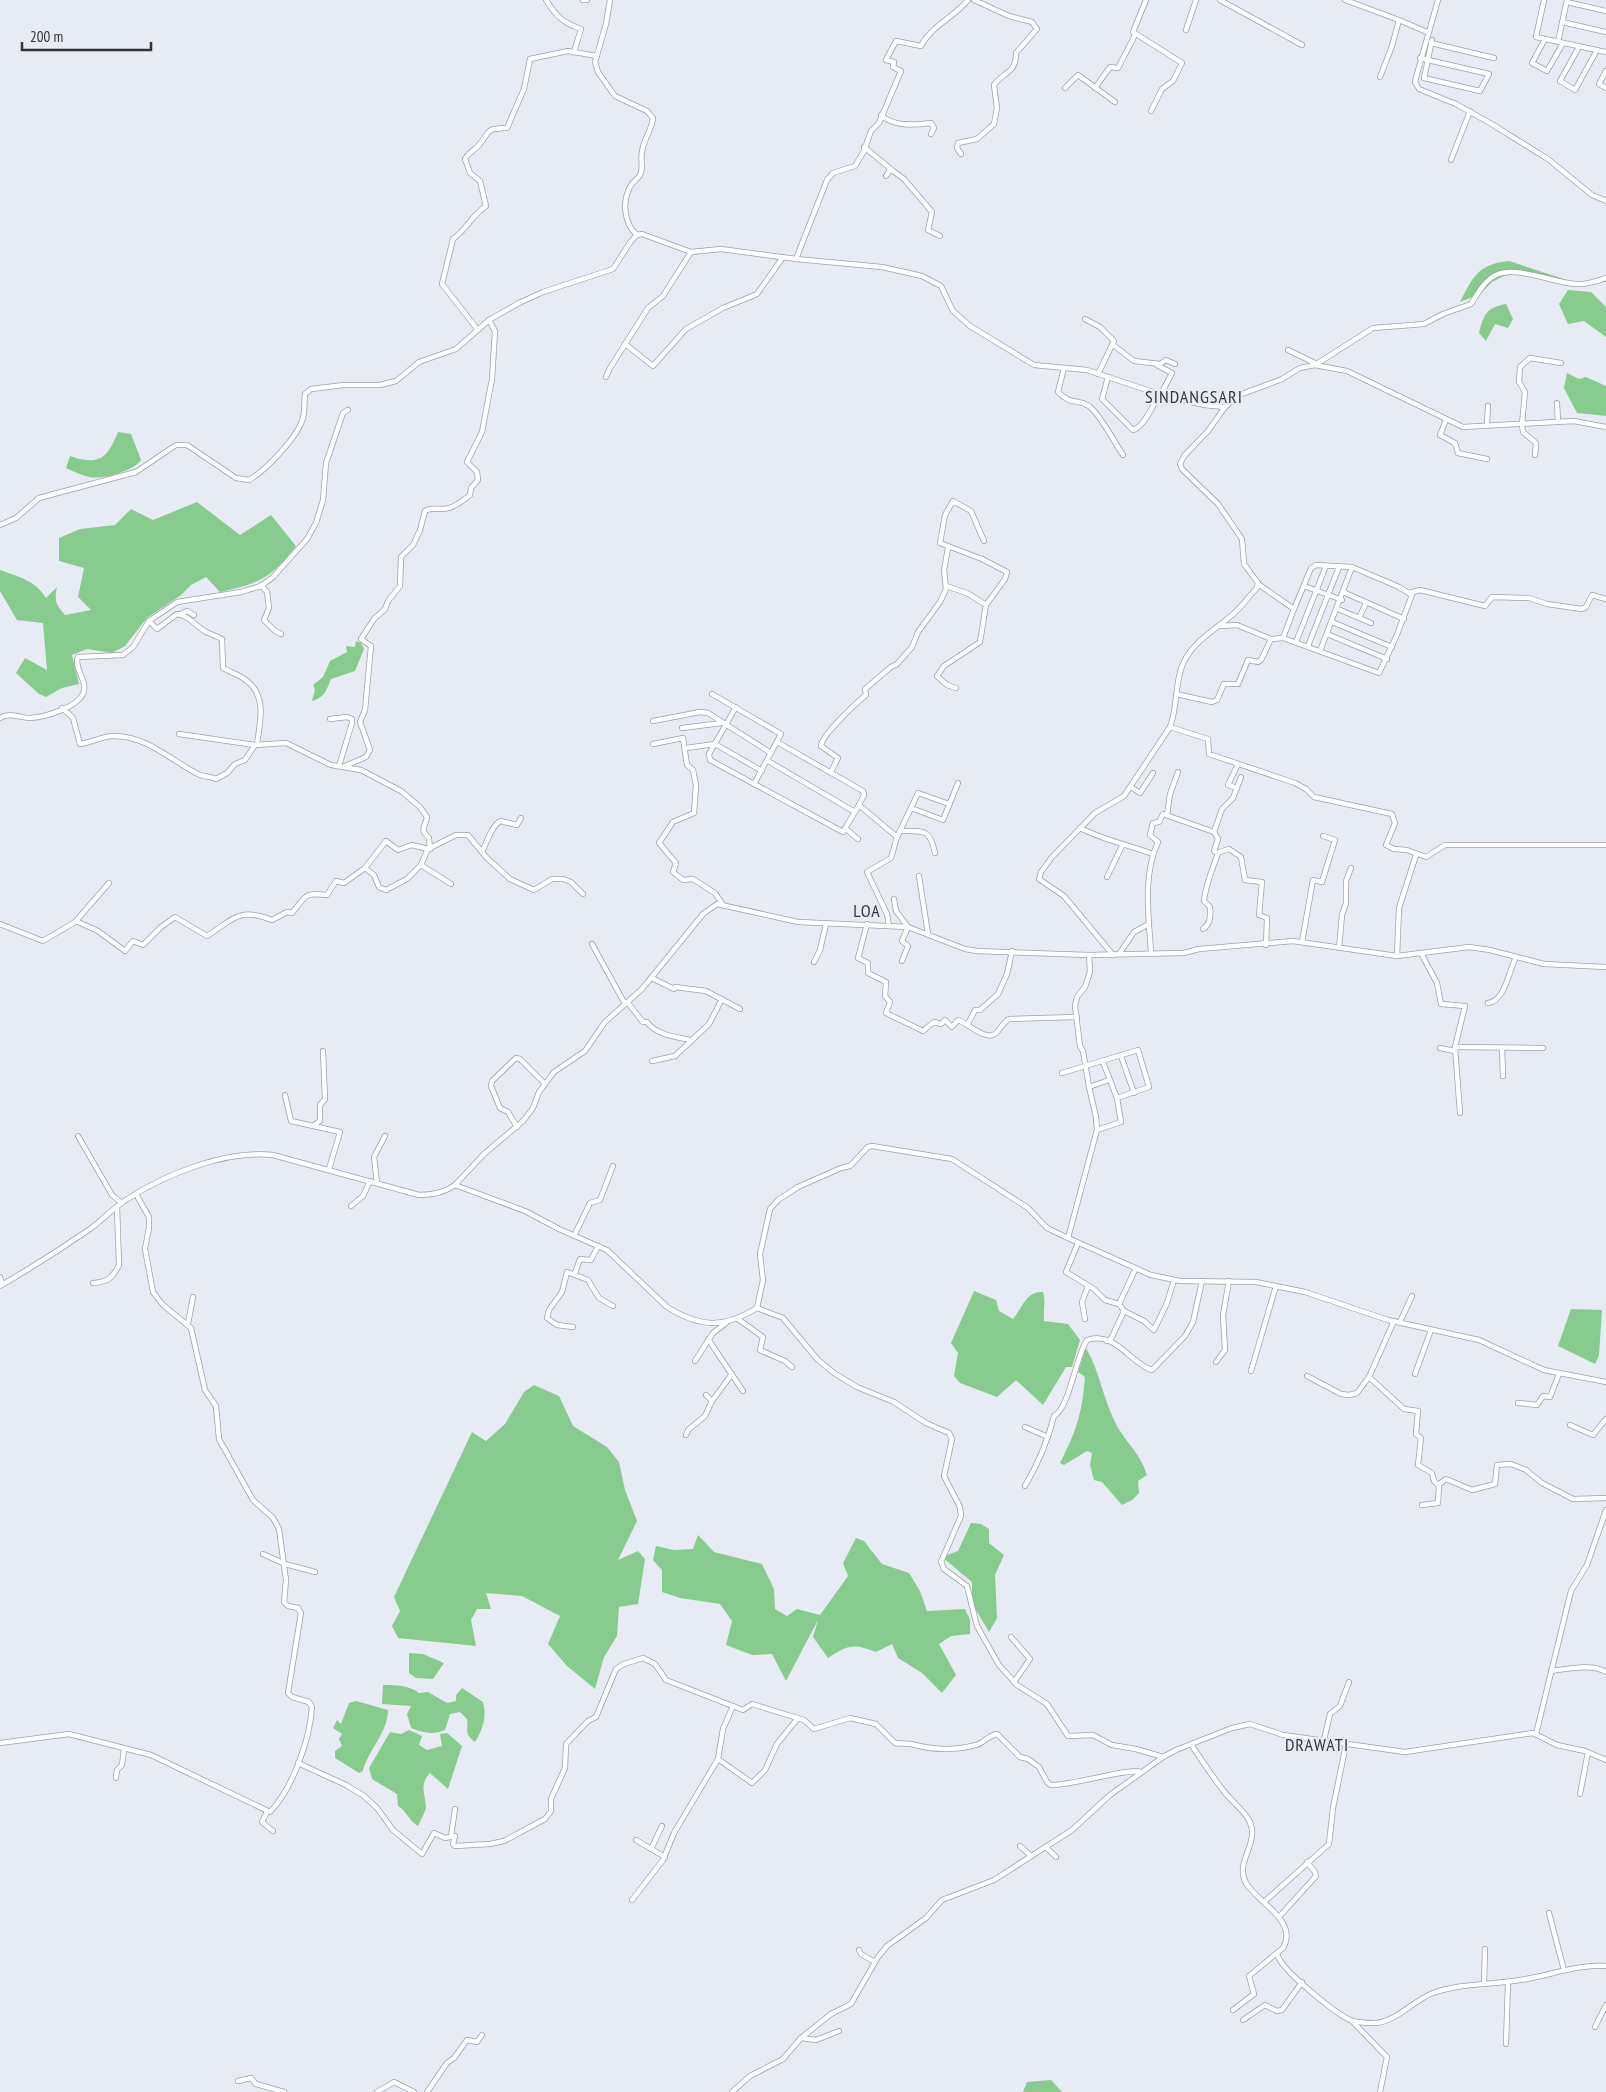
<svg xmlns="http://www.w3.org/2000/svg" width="1606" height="2092" viewBox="0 0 1606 2092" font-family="'PT Sans Narrow',sans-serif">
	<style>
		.forest { fill: #87cb8e }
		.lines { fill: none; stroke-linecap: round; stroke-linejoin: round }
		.minor-casing { stroke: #9da2a9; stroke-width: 6 }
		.minor { stroke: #fff; stroke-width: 4.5 }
		.labels { text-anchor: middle; stroke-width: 4; stroke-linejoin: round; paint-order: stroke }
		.quarter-label { font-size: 18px; letter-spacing: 1px; fill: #34383e; stroke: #e7ecf4 }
	</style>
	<rect width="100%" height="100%" fill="#e7ecf4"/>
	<g class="forest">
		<path d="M1509,261l61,20 -62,-7 -16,8 -12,12 -20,8c13,-25 18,-38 49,-41z"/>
		<path d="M1568,290l23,2 15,15v30l-22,-16 -16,3 -9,-20z"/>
		<path d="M1506,304l7,15 -5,9 -13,-4 -9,17 -7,-8c5,-19 7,-25 27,-29z"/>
		<path d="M1567,373l12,6 7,-2 20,9v30l-29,-3 -13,-25z"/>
		<path d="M118,432l13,2 10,26c-7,11 -39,20 -52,17 -8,-2 -16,-6 -23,-9l4,-12c29,10 37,3 48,-24z"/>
		<path d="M197,502l43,33 31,-20 25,31c-26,33 -36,37 -76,46l-14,-15 -15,8 -10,10 -34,23 -22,28 -13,7 -25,-4 -15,6 7,29 -17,4 -16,9 -7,-3 -23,-21 9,-15 22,12 -4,-47 -26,-3 -17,-29v-21c19,7 35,10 46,28l11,-11c-3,14 -1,18 8,28l26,-5 -13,-13 6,-29 -25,-7v-23l21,-9 35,-4 16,-16 22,11z"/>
		<path d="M356,641l5,2 3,6 -9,22 -24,8c-5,12 -6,18 -19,22l3,-11 -2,-5 10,-8 7,-16 17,-9 -1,-6 9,1z"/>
		<path d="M974,1291l22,9 3,11 14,8c10,-12 13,-28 30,-27 3,10 0,19 1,29l24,3 12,16 -8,27h-6l-23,38 -27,-25 -19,17 -37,-14 -6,-7 4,-23 -7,-10z"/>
		<path d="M1571,1309l31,1 -3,45 -4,9 -37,-18z"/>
		<path d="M1086,1348c13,22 17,49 28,72 10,22 25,30 33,55l-9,6 1,12 -7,7 -10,5 -20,-23 -8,-2 -4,-15 2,-12 -5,-2 -23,14 -4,-2c17,-33 22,-50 25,-86l-7,-5z"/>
		<path d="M534,1385l25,11 14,30 34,21 12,15 6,28 12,31 -19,39 20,-9 7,8 -7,45 -19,3 -2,29 -13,21 -9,32 -28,-23 -19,-22 12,-28 -38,-20 -36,-3 5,16h-14l-6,11 5,26 -78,-8 -6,-12 8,-15 -6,-14 78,-165 14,9 19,-17 19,-32z"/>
		<path d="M971,1523l10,1 8,5v14l15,12 -9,20 2,43 -8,14 -17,-29v-21l-30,-25 16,-6z"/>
		<path d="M698,1535l16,17 48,12 12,25 1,20 12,7 10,-7 23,6 28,-39 -5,-13 13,-25 8,3 18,23 27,9 11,18 7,20 38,-2 5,11v14l-19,2 -12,8 17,31 -14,18 -20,-20 -24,-15 -6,-14 -16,8c-23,-9 -28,-7 -48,6l-15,-21 5,-17 -32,61 -14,-27 -20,1 -26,-10 6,-24 -12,-17 -40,-6 -18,-6v-22l-9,-10 3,-14 18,4 19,-1z"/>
		<path d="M409,1653l14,1 21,9 -11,16 -17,-1 -7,-5z"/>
		<path d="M383,1685c12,0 26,0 36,8l9,-1 19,11 9,-2v-6l6,-7 21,14c4,15 0,27 -8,40 -12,-10 -6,-10 -8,-23l-7,-7 -10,2 -5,16c-12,5 -22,3 -34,-2l-4,-14 4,-8 -29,-2z"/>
		<path d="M356,1701l32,9c0,23 -20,40 -25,61l-4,2 -24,-15v-7l7,-5 -3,-7 3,-5 -9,-6 4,-8 4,4 8,-21z"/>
		<path d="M409,1730l13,6 -3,9 8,5 15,-4 -2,-12 7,-1 15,13 -14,43 -18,-16c-11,12 -5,21 -4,34 0,4 -6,14 -8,19 -10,-6 -11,-15 -20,-20l-1,-12 -25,-15 -3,-11 21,-36 11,2z"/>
		<path d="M1051,2080l11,12h-39l4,-10z"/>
	</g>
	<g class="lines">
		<g class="minor-casing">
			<g id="minor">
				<path d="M546,0c10,16 17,23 35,29l-7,23"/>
				<path d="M583,0h4"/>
				<path d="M610,0l-4,24 -11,38 3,10 17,24 32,15 6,7c-1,12 -10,22 -11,34 -2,8 2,16 -2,23 -3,5 -8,7 -10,12 -8,15 -6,37 7,48"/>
				<path d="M1146,0l-13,32 49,31 -9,18 -11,8 -11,22"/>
				<path d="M1220,0l82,45"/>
				<path d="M1345,0l54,20 -7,26 -12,31"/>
				<path d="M1438,0l-21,74 -2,8 4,7 37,15 34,19 58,36 44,36 14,6"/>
				<path d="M1544,0l-8,37 70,15"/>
				<path d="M1567,2l39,9"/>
				<path d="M1399,20l28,12"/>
				<path d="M1562,22l44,10"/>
				<path d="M1186,30l10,-30"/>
				<path d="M1545,39l-13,24 15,8 16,-28"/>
				<path d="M1558,42l9,-42"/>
				<path d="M1431,43l63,15"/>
				<path d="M1579,47l-19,34 15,9 22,-40"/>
				<path d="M1420,58l8,2 61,14 -9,17 -56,-13c3,-13 5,-25 8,-38"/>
				<path d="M1606,71l-7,13 7,4"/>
				<path d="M1065,88l13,-13 37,27"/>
				<path d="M1095,88l15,-21 8,1 17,-33"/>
				<path d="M881,115c12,12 35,10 50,8l3,5 -3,6"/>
				<path d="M864,147l28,23"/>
				<path d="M961,154l-4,-6 1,-5 19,-4 17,-15 3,-16 -3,-23c10,-14 22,-11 22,-32l21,-24 -5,-7 -23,-6 -35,-16"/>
				<path d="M1451,160l19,-49"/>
				<path d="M886,176l4,-6 3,1 11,8 28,33 -4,18 12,6"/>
				<path d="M796,259l31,-79 6,-7 22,-7 9,-15 7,-20 8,-8 22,-52 -8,-4 1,-5 -8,-2 10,-19 25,5c10,-20 32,-28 47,-46"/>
				<path d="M1085,319l15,8 14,14 -16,33"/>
				<path d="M478,330l-36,-46 11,-45c15,-11 19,-24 33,-33l-6,-25 -10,-8 -5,-14c4,-7 10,-9 14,-14 13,-16 6,-16 28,-17l17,-39 6,-30 38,-8 29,5"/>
				<path d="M625,344l28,22 33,-37 37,-21 34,-14 26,-37"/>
				<path d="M1112,344l22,17 26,3 6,-4 9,4"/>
				<path d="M1288,350l29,14"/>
				<path d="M1157,365l15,8 -11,21"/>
				<path d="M1315,365l58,-37 51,-4 19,-10 28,-10c7,-11 13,-23 25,-29 20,-10 58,8 80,9 11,1 20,-3 30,-6"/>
				<path d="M1064,368l-6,24c14,14 18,6 31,14 11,8 26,37 34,49"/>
				<path d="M606,377l4,-9 38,-60 15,-12 28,-44"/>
				<path d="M1108,377l-6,22 31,31c11,-3 21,-26 26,-36"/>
				<path d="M1557,403l1,19"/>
				<path d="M1446,420l-6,15 15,8 3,10 29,6"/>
				<path d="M1487,425l1,-19"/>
				<path d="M1535,455l1,-12 -13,-11 -1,-8 3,-32 -6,-10 1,-15 10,-9 31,5"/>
				<path d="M0,525l16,-7 23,-20 97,-26 40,-27h11l49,33 13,2c16,-9 49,-43 54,-62 2,-8 1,-16 2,-24l6,-5 33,-4h36l16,-4 23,-19 37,-13 33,-29 30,-17 24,-11 70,-23 18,-28 6,-6 5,-1 49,18 30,-3 75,10 86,8 40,9 19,10 12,25 17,15 64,39 53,5 72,24 45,11 21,2 12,-11 45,-17 18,-11 15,-3 32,6 116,56 111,-6 32,6"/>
				<path d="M261,585l6,7 2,16 -5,12 10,10 7,4"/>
				<path d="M946,586l21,7 19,12"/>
				<path d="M1304,586l38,14"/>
				<path d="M1343,592l61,27"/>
				<path d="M1409,593l11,-3 65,16 7,-9 37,1 18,6 35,5 4,-2 6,-12 14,4"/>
				<path d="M1338,609l33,14"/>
				<path d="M180,614l7,-3 7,4"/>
				<path d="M1359,618l7,-15"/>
				<path d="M149,621l8,8 20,-15c13,2 18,12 29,18 5,2 10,4 16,7l1,29c7,4 17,7 24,13 20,15 13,42 10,63"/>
				<path d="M1332,622l60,25"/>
				<path d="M1220,626l17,-1 34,14 12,-1 11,-29 -36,-25"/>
				<path d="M1327,634l60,25"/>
				<path d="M1283,638l96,35 17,-36 16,-42 -13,-8 -47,-20 -36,-2 -5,3 -17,41"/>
				<path d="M1296,642l30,-76"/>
				<path d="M1308,646l31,-79"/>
				<path d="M1320,651l32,-84"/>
				<path d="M956,688l-9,-3 -10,-9 7,-10 36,-24 6,-37 19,-26 2,-7 -25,-13 -42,-16 5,-28 8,-14 18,10 13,30"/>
				<path d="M712,694l69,40 -27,50"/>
				<path d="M1176,694l36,8 5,-2 7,-16h14l10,-24 10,2 3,-2 10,-21"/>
				<path d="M736,707l-27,47 1,6 133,72 16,-27 38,32 -6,21 -24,14 20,42 2,12"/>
				<path d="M62,708l11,10 7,26c11,-1 22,-8 34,-8 33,0 56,24 84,38 5,3 12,2 18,5l11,-6 8,-9 10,-4 10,-15 31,-2 45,22 30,5 40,21 19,16 7,10c-2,12 -8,11 2,21l1,11"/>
				<path d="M0,718c10,-6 20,0 30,0 15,-1 46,-10 53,-24 6,-12 -10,-26 -5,-37l45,-2 10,-8 16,-26 28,-19 64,-10 20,-6 12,-9 34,-38 9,-16 7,-23 3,-37 17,-50 5,-3"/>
				<path d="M330,719l17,-2 5,2v4l-13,43"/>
				<path d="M653,721l47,-9 8,1 63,40"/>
				<path d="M1170,727l38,12 1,15 86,29 11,6 8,8 78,17 3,9 -9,22 8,4 13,1 19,7 19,-12h161"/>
				<path d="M682,728l40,-5"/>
				<path d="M179,734l76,11"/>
				<path d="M777,742l86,49 1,4 -5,10"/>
				<path d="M653,744l30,-6 4,27 6,5 3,15 -2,28 -21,9 -14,21 17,20 -3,9 10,8 10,-1 22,14 8,12"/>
				<path d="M686,748l29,-4 47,27"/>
				<path d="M768,761l87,51"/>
				<path d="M345,766l21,-9 4,-7 -10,-28 5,-12 6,-64 -10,-7 13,-20 11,-10 3,-8 12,-15 1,-29 12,-12 7,-15 5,-19c7,-5 16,0 24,-3 7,-2 15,-8 21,-13l1,-7 7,-8 -1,-8 -10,-10 15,-30 10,-53 3,-48 -6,-11"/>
				<path d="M831,772l7,-14 -17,-12c0,-10 34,-42 45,-51l-1,-6 26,-22 6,-3 15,-17 6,-15 22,-30 6,-13 -2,-19 4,-22"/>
				<path d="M1241,777l-8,21 -11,11 -8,23 4,7 -4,12 3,2 12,-4 12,8 4,23 17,2 -3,33 8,3 -1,27"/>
				<path d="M1131,787l9,6 13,-20"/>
				<path d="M1237,788l-9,-3 10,-21"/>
				<path d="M911,808l7,-15 31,11"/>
				<path d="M1167,815l3,-21 8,-22"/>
				<path d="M845,828l13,11"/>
				<path d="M1080,828c24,12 48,17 73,26"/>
				<path d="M902,831c23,0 28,-2 33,22"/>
				<path d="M897,837l14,-29 32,12 15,-37"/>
				<path d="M428,849l-7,16 30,19"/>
				<path d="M482,852c5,-10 9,-25 18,-31l17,4 4,-7"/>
				<path d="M365,868l9,7 5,12 7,3 21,-11 14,-14"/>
				<path d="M919,876l9,58"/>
				<path d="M1107,877l16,-33"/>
				<path d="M894,899l2,12 12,16 -6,14 6,5 -6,15"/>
				<path d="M76,921l22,10 27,20 8,-10 10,4 18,-18 14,-10 32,19c27,-17 31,-29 65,-16l15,-8 5,1c14,-17 12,-21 35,-18l9,-14 8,2 21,-15 21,-27 12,9 14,-5 16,4 28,-14h12l18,22 24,22 24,11 18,-11h11l8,3 12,12"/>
				<path d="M0,924l43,17 32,-19 34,-39"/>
				<path d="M867,924l-9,34 10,5v10l18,9 -1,14 5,6 -4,11 37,18 11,-9 7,2 4,-4 7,7 6,-7c9,3 28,21 37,14 6,-5 7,-11 14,-15l68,-2"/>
				<path d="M1203,929c8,-5 8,-14 7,-22l-6,-6c1,-15 9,-33 14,-48"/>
				<path d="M1302,942l11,-62 9,2 13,-42 -12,-4"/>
				<path d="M592,944l33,60"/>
				<path d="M1339,948l3,-33 4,-12v-22l5,-13"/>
				<path d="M1151,953c-2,-36 -9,-76 7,-111l-8,-7 3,-12 6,-1 4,-8 51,18"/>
				<path d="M1119,954l15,-22 15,-8"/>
				<path d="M1089,955l1,17 -5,15 -8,10 -2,9 5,40 3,5 6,36 7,30 1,13 -29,108 83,37 29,6 76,1 49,10 83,28 91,20 65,30 62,12"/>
				<path d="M1113,955l-49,-59 -25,-17 2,-7 11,-15 43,-44 29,-17 46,-69c7,-18 5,-39 11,-58 8,-25 31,-37 50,-53 10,-8 17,-19 26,-28l1,-5 -14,-19 -2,-25 -24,-35 -36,-35 -2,-5 4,-8 24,-25 17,-24"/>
				<path d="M1422,955l15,28 4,21 24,2 -10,41 5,66"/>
				<path d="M1397,956l2,-48 17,-53"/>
				<path d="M814,962l6,-12 6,-26"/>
				<path d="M652,978l22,11 1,-2 31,4 34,18"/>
				<path d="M628,1003l15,19h4c9,13 29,15 44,18"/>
				<path d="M1488,1003c17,-2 21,-32 28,-46"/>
				<path d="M968,1024l7,-14h5l18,-16 9,-20 5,-23"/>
				<path d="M1455,1047l88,1"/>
				<path d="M1440,1048l15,3"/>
				<path d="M1502,1048l1,28"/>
				<path d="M1121,1056l13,37"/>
				<path d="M652,1061l23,-5 34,-32 13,-25"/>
				<path d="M1062,1073l76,-23 11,37 -32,11"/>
				<path d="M1089,1087l20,-7"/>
				<path d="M285,1095l6,26 49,11 -11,37"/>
				<path d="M314,1125l6,-4v-16l5,-6 -2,-48"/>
				<path d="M517,1127l-9,-15 -8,-4 -9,-22 1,-5 24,-23 4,1 25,25"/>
				<path d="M1097,1130l24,-8 -4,-24 -14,-36"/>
				<path d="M78,1136l34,59 10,8"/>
				<path d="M377,1183l-3,-26 11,-21"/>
				<path d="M455,1185l29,-31 39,-33 10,-13 6,-16 15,-20 31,-21 20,-29 37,-33 48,-59 13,-16 14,-10 81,18 110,5 57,22 12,2 112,4 95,-2 15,-4 94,-8 104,15 72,-9 21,3 54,14 62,3"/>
				<path d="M351,1206l12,-10 7,-15"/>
				<path d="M574,1236l16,-33 10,-3 13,-34"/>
				<path d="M1078,1243l-12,29 28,17 11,11 14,4 5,7 -13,28 -4,2"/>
				<path d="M575,1273l5,-14 11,1 7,-14"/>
				<path d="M0,1277l2,7"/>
				<path d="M93,1283c14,-1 19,-4 26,-18l-2,-58"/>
				<path d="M0,1286c31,-18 61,-37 90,-57 14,-10 25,-23 39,-31 39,-25 98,-48 144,-43l146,40c14,0 25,-2 36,-10l70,26 34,18 48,21 60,57c34,21 57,21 90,1l26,10 35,42 16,13 23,14 37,15 32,21 23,10 3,6 -8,37 16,31 1,9 -20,46 3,7 23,17 10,40 22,39 18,20 30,19 21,32 25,-1 19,10 24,4 27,8"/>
				<path d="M1119,1304l16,-34"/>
				<path d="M757,1308l6,-28 -3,-26 10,-45 8,-9 20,-13 43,-19 9,-2 18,-19 4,-1 80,13 76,49 19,20 21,10"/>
				<path d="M1124,1311l20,10 10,9 13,-27 7,-23"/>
				<path d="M738,1319l25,18 -3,13 25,11 7,6"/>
				<path d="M1085,1319l-3,-17 6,-16"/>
				<path d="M1400,1322l12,-26"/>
				<path d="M188,1324l5,-27"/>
				<path d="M573,1327l-16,-2 -10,-7 2,-8 13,-18 5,-20 21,8 11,18 14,8"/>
				<path d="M708,1339l35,52"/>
				<path d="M695,1361l18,-28 13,-10"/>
				<path d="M1216,1362l9,-12 -2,-35 6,-34"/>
				<path d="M1251,1371l25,-85"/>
				<path d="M1415,1374l16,-44"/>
				<path d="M1307,1376l34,18 8,1 8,-2 12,-16 25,-56"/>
				<path d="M1369,1377l35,32 14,2 -2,23 5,4 -3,27 14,8 2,8 4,4 8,-6 26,11 23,-6 2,-19 14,-1 15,6 16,13 31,16 33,-1"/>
				<path d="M712,1401l20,-27"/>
				<path d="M1518,1403l19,2 6,-9 7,1 9,-23"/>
				<path d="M1570,1425l23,10 13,-16"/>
				<path d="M1025,1427l23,10"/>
				<path d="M686,1435l2,-5 17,-14 7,-15 -6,-6"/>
				<path d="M1025,1486c13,-22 23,-46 29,-70 15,-7 22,-60 33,-76 28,-10 45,25 65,30l33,-34 8,-14 9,-41"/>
				<path d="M1422,1505l16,-2 1,-18"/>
				<path d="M263,1554l22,10 30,8"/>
				<path d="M1011,1637l19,22 -16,23"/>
				<path d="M1551,1671c17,-2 40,-8 55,1"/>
				<path d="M733,1706l-10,23 -5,30 34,24 13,-13 12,-26 21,-26"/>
				<path d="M1536,1734l35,-143 16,-26 19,-55"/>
				<path d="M1324,1740l6,-26 10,-8 9,-24"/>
				<path d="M0,1743l69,-9 82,21 119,57c23,-24 40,-73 42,-105l-3,-5 -17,-5 -4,-4 13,-80 -3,-5 -10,-2 -4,-4 2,-22 -7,-51 -6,-11 -20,-18 -34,-61 -3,-33 -11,-16 -14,-62 -28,-23 -10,-13 -8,-43 4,-21v-11l-13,-23"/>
				<path d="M1191,1744c11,17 22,34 35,50 8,9 17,16 23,26 12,23 -15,41 -3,63 11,19 53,38 37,65l-34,28 5,18 -21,16"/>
				<path d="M298,1763l48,22 18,11 13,12 16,22 29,24 12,-21 11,5 10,-2 -2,8 2,2 35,-2 14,-3 41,-22 6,-8v-12l14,-31 1,-24 22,-23 8,-4 20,-48 8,-5 19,-6 12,6 11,16 77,30 9,-6 52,16 10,9 36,-11 26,6 19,19c5,1 10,0 16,1 23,6 42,7 65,1 8,-2 13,-10 21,-11l23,23 8,2 11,8 8,15 4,3c20,1 79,-18 91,-13"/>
				<path d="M116,1778l1,-8 5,-5 2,-16"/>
				<path d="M1580,1794l8,-42"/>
				<path d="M267,1812l-5,10 11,9"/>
				<path d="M451,1836l4,-27"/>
				<path d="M636,1840l29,17"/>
				<path d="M1020,1846l11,10"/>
				<path d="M1046,1847l10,10"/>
				<path d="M651,1849l11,-23"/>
				<path d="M632,1900l31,-40 11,-27 44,-74"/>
				<path d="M1264,1902l65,-58 4,-36 13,-64"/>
				<path d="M1549,1913l15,57"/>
				<path d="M1279,1917l37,-41 -1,-4 -8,-10"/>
				<path d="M859,1950l2,4 14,8"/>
				<path d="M1277,1954c4,16 57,58 73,66 7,3 18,3 26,3 21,-2 38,-23 57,-30 28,-10 58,-8 87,-13 29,-4 56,-16 86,-14"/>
				<path d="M1484,1984l1,-35"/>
				<path d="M1243,2020l22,-15 12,6 5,-1 20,-28"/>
				<path d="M1352,2021l35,36 -7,35"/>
				<path d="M1595,2027l11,-22"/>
				<path d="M801,2038l15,2 23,-9"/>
				<path d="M1506,2044l2,-62"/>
				<path d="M238,2081l13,-3 5,6 28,8"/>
				<path d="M377,2092l17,-10 20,10"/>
				<path d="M427,2092l20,-29 7,-5 13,-18 10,2 5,-7"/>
				<path d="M732,2092l18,-16 33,-17 18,-21 30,-24 20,-10 27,-47 9,-11 39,-28 16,-18 52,-20 78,-50 38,-35 53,-38 13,-7 56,-22 18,-4 33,11 122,17 128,-19 24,12 28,6 21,9"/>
			</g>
		</g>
		<use href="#minor" class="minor"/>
	</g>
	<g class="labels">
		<g class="quarter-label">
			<text x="1194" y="403">SINDANGSARI</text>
			<text x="867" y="917">LOA</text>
			<text x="1317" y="1751">DRAWATI</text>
		</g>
	</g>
	<path d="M22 42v8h129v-8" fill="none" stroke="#303235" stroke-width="2.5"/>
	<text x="30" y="42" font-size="15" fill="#303235" stroke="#e7ecf4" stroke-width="4" paint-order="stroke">200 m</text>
</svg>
